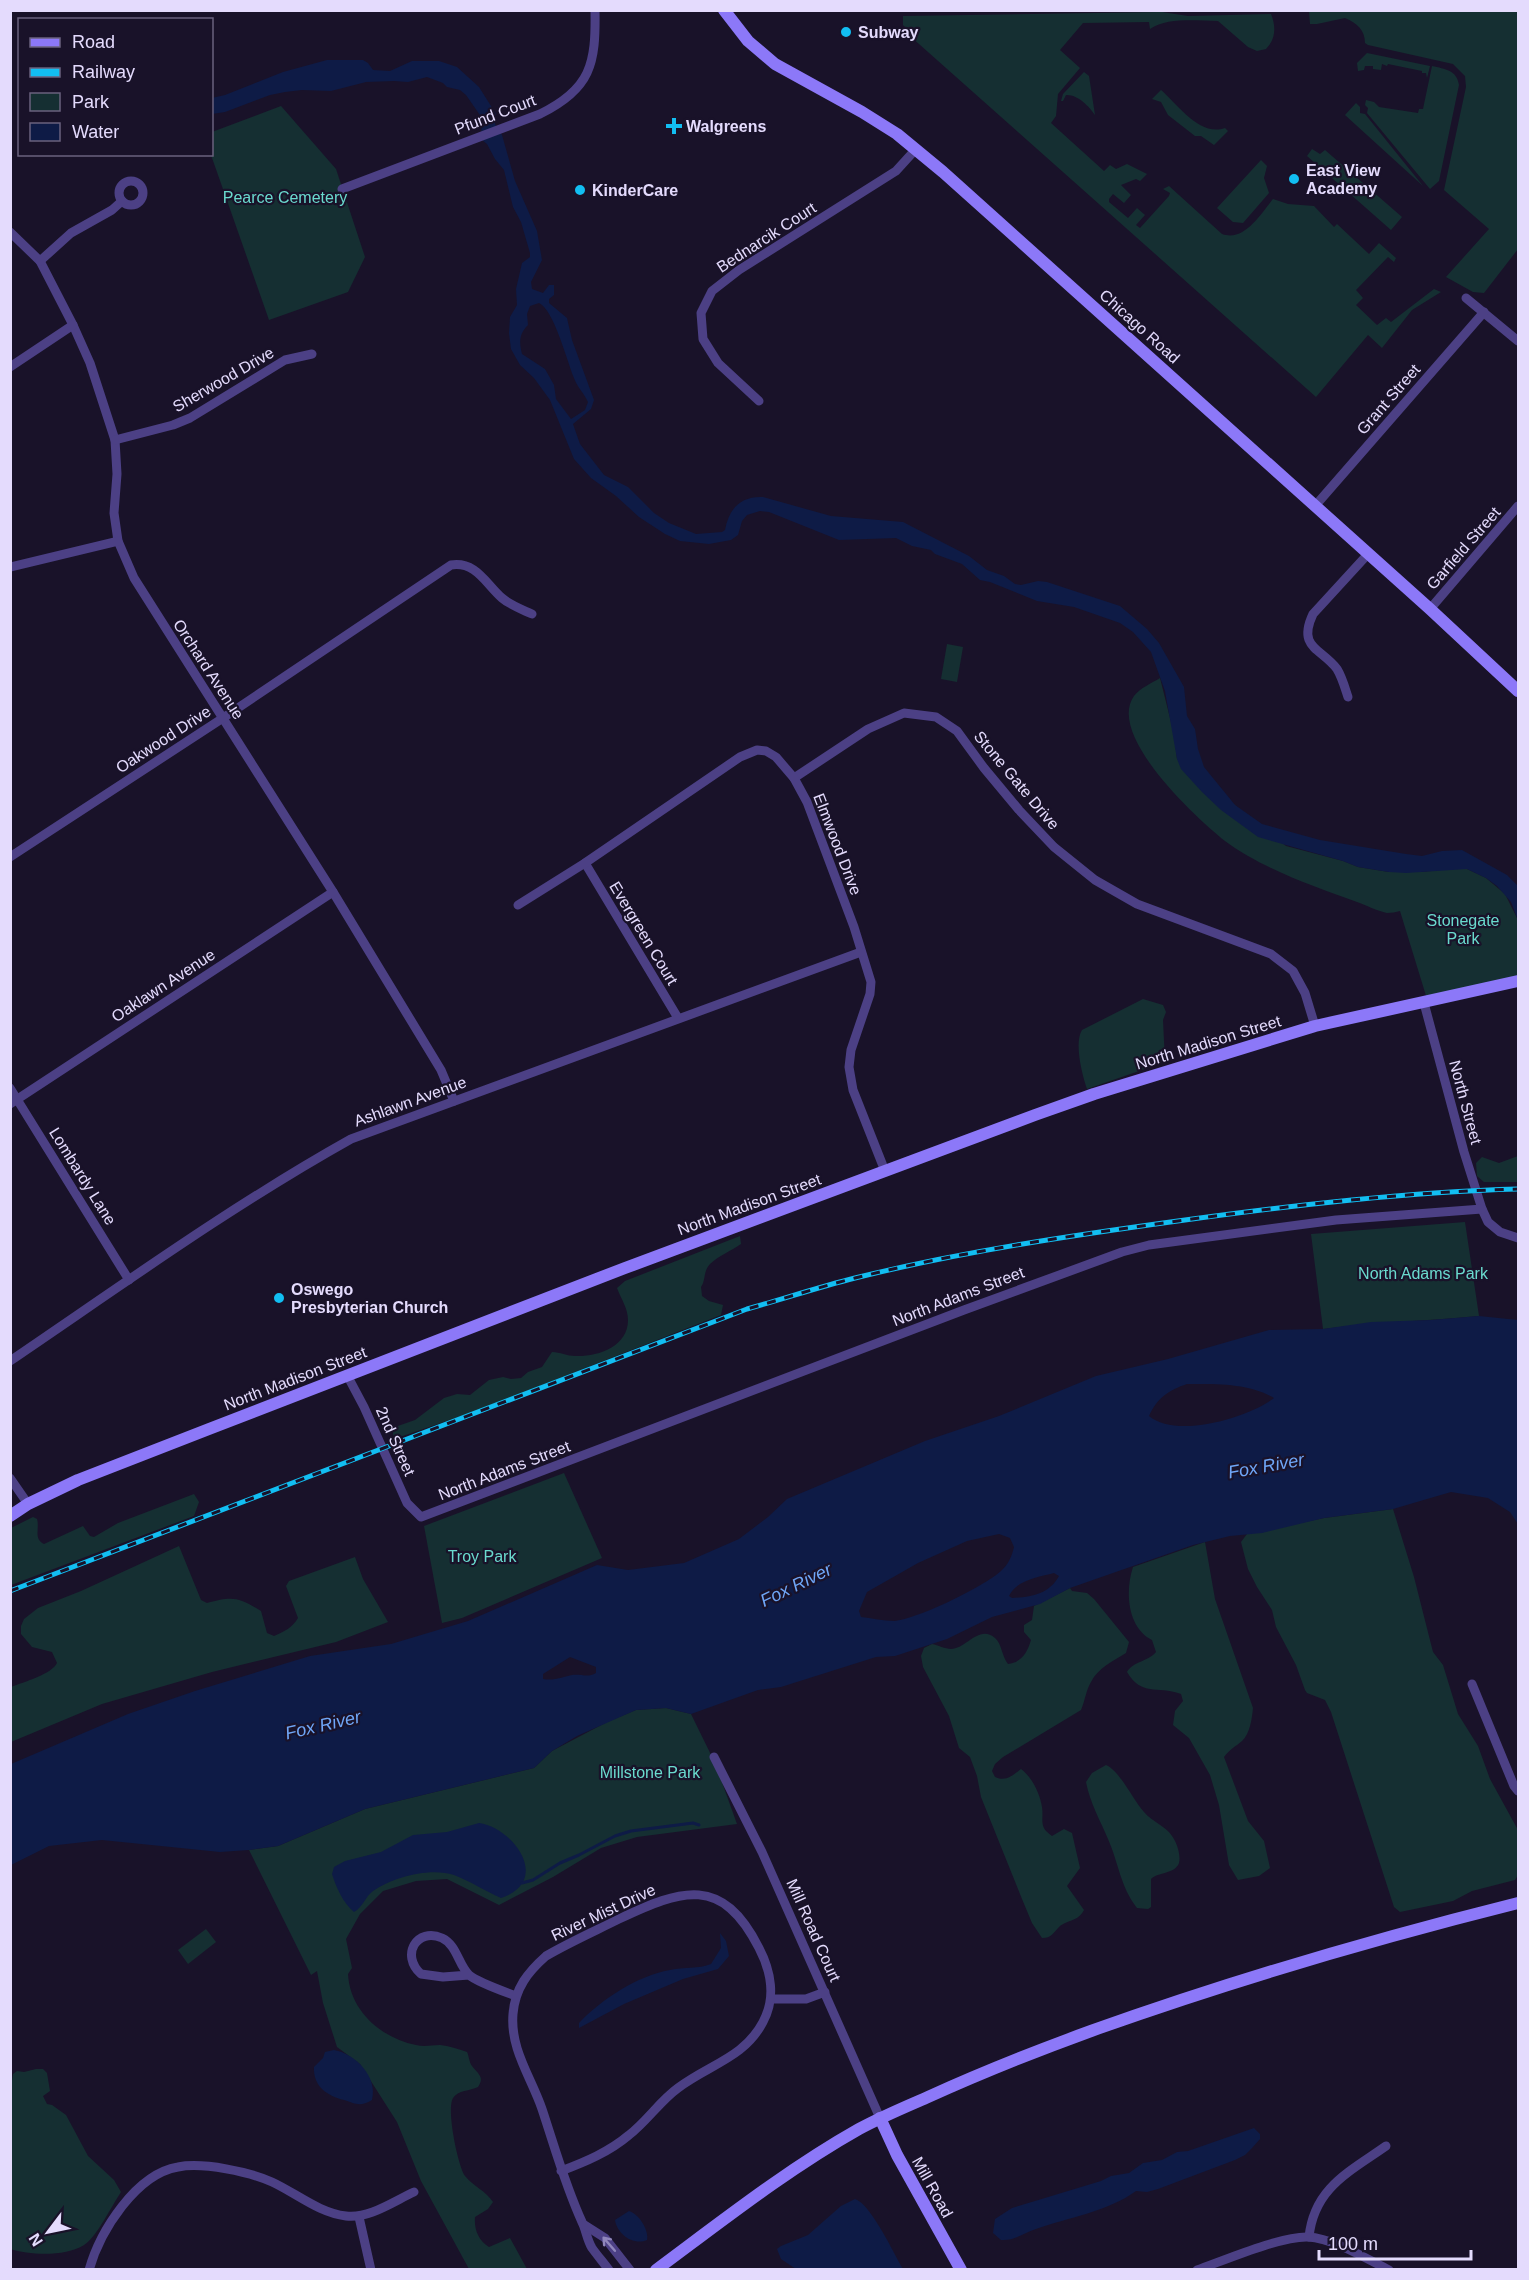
<svg xmlns="http://www.w3.org/2000/svg" width="1529" height="2280" viewBox="0 0 1529 2280" font-family="Helvetica,sans-serif">
	<style>
		.green { fill: #152f32 }
		.water { fill: #0e1b46; fill-rule: evenodd }
		.lines { fill: none; stroke-linecap: round; stroke-linejoin: round }
		.stream { stroke: #0e1b46; stroke-width: 3 }
		.street { stroke: #4c4085; stroke-width: 9 }
		.secondary { stroke: #8c78f8; stroke-width: 12 }
		.rail-casing { stroke: #12bef2; stroke-width: 5 }
		.rail { stroke: #191229; stroke-width: 3; stroke-dasharray: 9; stroke-linecap: butt }
		.oneway { stroke: #9086bb }
		.poi-dot { fill: #12bef2; stroke: #191229; stroke-width: 2 }
		.labels { text-anchor: middle; stroke-width: 4.5; stroke-linejoin: round; paint-order: stroke }
		.poi-label { font-size: 16px; font-weight: bold; fill: #e4dbfd; stroke: #191229; text-anchor: start }
		.street-label { font-size: 16px; fill: #e4dbfd; stroke: #191229 }
		.park-label { font-size: 16px; fill: #6adace; stroke: #191229 }
		.water-label { font-size: 18px; font-style: italic; fill: #6fa6f7; stroke: #191229 }
	</style>
	<rect width="100%" height="100%" fill="#191229"/>
	<g class="green">
		<path d="M1309,11h209v238l-34,44 -11,-1 -27,-15 43,-48 -45,-39 22,-103 -1,-11 -12,-12 -85,-19 -3,-2c0,-13 -8,-20 -20,-25l-28,6h-7z"/>
		<path d="M1162,12l26,4 83,-2c5,12 5,25 -5,35l-9,2 -9,-4 -30,-26c-21,0 -50,-4 -68,8l-1,-7 -66,1 -23,27 20,18 -22,26 -2,22 -5,7 53,48 6,-6 6,4 11,-5 20,10 -7,7 -4,-2 -15,6 10,10 -7,8 -11,-9 -4,5v3l19,16 9,-10 8,7 -9,10 4,3 29,-32 1,-3 -7,-4 6,-3 53,48c22,8 38,-19 51,-35l15,5 26,2 20,21 3,-3 32,30 10,-11 17,15 -2,4 -6,-5 -32,33 7,8 -7,7 21,20 9,-7 5,4 43,-33 7,3 -29,18 -30,38 -14,-13 -52,62 -406,-361 -4,4v-12l-3,-3v-9z"/>
		<path d="M1367,53l63,13 -3,12 -1,-5h-4v-2l-34,-7 -1,2 -5,-2 -1,6 -8,-1v-3h-8l-1,4 -6,1 -1,-8z"/>
		<path d="M1432,66c13,3 25,4 27,19l-20,96 -9,8 -63,-76 1,-5 -3,-3 1,-5 8,2 5,5 39,6 1,-4h4z"/>
		<path d="M1084,72l5,4 6,39c-6,-9 -18,-21 -29,-20l-3,6h-2l2,-7z"/>
		<path d="M1161,90c17,15 39,47 64,38l3,3 -14,14 -13,-9h-6l-27,-21 -7,-13 -9,-3z"/>
		<path d="M1356,103l4,4v6l5,1 58,72 -78,-71z"/>
		<path d="M281,106l55,63 29,88 -17,35 -79,28 -58,-165 1,-23z"/>
		<path d="M1312,149l8,5 5,-4 77,67 -11,13 -84,-74z"/>
		<path d="M1261,160l6,6 -3,12 5,15 -26,30 -10,-1 -16,-14z"/>
		<path d="M947,644l16,3 -6,35 -16,-3z"/>
		<path d="M1160,678l14,56 3,25 109,87 57,15 15,6 31,5h33l37,-4 8,1 19,9 19,16 13,26v56l-91,23 -27,-88c-4,1 -9,2 -13,2 -10,-2 -21,-8 -30,-11 -42,-15 -96,-34 -132,-61 -28,-22 -119,-106 -91,-145 6,-8 18,-13 26,-18z"/>
		<path d="M1143,999l20,6 3,7 -3,8 2,42 -78,27c-5,-15 -13,-46 -5,-59z"/>
		<path d="M1518,1156v26h-34l-7,-6 -1,-13 6,-6 17,6z"/>
		<path d="M1465,1222l14,94c-53,5 -104,6 -156,13l-12,-95z"/>
		<path d="M740,1236l1,8c-10,7 -23,12 -31,20 -7,7 -4,16 -9,23l1,9 7,5 14,4 -2,10 -248,97 -79,27 -2,-11 23,-8 29,-22 13,-4 13,1 19,-15 14,-3 8,2 10,-1 7,-6 14,-5 10,-15c8,0 15,4 23,4 22,1 53,-9 53,-36 0,-12 -7,-21 -11,-32l8,-7z"/>
		<path d="M564,1473l38,85 -140,60 -20,5 -18,-97z"/>
		<path d="M194,1494l5,8 -5,14 -183,69v-57l22,-11 4,2c3,9 -4,20 7,25l39,-18 7,10 4,1 24,-14z"/>
		<path d="M1393,1509l21,68 19,75 10,13 15,49 20,32 12,33 28,51v45l-3,5 -43,11 -19,10 -53,11 -6,-5 -63,-195 -6,-12 -18,-7 -2,-3 -9,-25 -20,-38 -4,-17 -15,-23 -9,-18 -7,-27 6,-8 77,-16z"/>
		<path d="M1205,1542l10,57 38,109c-1,10 -3,26 -11,33 -7,6 -12,8 -18,16l24,64 16,20 6,27 -11,8 -21,4 -9,-15 -10,-60 -9,-30 -21,-37 -16,-13 2,-14 8,-10 -2,-7c-25,-9 -39,3 -54,-22 6,-11 21,-10 29,-20l-4,-12c-25,-13 -27,-49 -19,-73z"/>
		<path d="M179,1546l22,54 6,3c26,-7 31,-6 54,8l6,22 7,3c11,-5 18,-8 24,-18l-12,-32 3,-5 66,-24 8,22 25,43 -52,20 -124,30 -110,32 -91,38v-55c13,-5 41,-13 46,-24l-5,-11 -20,-5 -11,-13v-8l3,-7 14,-11 43,-17z"/>
		<path d="M1070,1588l2,3 15,2 7,6 35,43 -3,11c-13,8 -28,15 -35,29 -5,8 -6,19 -10,28l-78,47 -8,7 -3,7 3,6c11,5 17,-1 26,-8 11,8 19,25 21,38 2,13 -4,20 10,29l12,-7 8,4 8,35 -13,18 17,24c-6,12 -16,9 -25,17 -6,6 -7,11 -17,11l-10,-15 -10,-24 -41,-102 -4,-21 -7,-19 -11,-9 -10,-32 -26,-49 -2,-11 3,-8 8,-4c6,1 13,5 19,5 15,0 28,-25 44,-11 7,6 7,19 13,26 14,-2 19,-11 23,-24l-7,-8v-7l8,-5 2,-14z"/>
		<path d="M666,1708l25,6 24,49 22,61 -100,13 -36,11 -48,29 -54,28 -52,-26 -31,2 -33,10 -23,23 -14,25 6,29 -4,6c2,37 33,64 68,71 8,2 16,0 24,0 9,1 18,4 27,7 2,4 2,10 5,14 6,8 13,11 6,21 -8,4 -20,3 -25,11 -7,11 5,68 12,78 8,10 21,15 28,26l-5,7 -13,8c-1,12 3,23 14,30l21,-9 17,31h-58l-48,-88 -24,-59 -37,-58 -23,-17 -14,-44 -6,-32 -6,4 -62,-125 29,-4 87,-37 169,-41 18,-17 55,-29 29,-12z"/>
		<path d="M1106,1765c14,6 27,35 38,47 8,10 22,14 28,24 5,7 9,19 7,27 -4,11 -21,9 -28,16v28l-3,2 -11,-1c-17,-22 -18,-44 -29,-69 -8,-19 -18,-36 -22,-57l6,-9z"/>
		<path d="M206,1929l10,13 -28,22 -10,-14z"/>
		<path d="M36,2069h7l4,4 3,18 -7,5 4,8 5,1 14,10 22,41 26,24 7,12c-9,13 -24,45 -37,53 -19,12 -54,10 -74,4l1,-162 2,-13 4,-3 7,1z"/>
	</g>
	<g class="water">
		<path d="M327,60h36l5,3 5,7 17,1 22,-10h27l18,6 22,20 17,27 -1,10 7,11 13,46 22,50 5,29 -11,22 1,7 11,4 6,-8h5v10l-5,4v4l18,15 5,22 22,60 -3,9 -18,15 7,20 24,31 24,12 26,26 15,10 27,11 26,-2 3,-2c4,-22 16,-34 38,-33l68,19 72,6 66,34 18,14 17,6 11,8 6,1 17,-4 9,1 73,24 27,23 12,14 25,44 3,29 8,13 3,20 6,18 31,38 27,19 58,16 86,14 16,2 20,-5 20,-1 45,25 11,11v34l-7,-18 -14,-16 -11,-8 -19,-9 -61,4 -17,-1 -31,-5 -15,-6 -85,-24 -37,-27 -19,-18 -21,-23 -4,-10 -12,-68 -14,-39 -18,-20 -13,-9 -46,-16 -37,-6 -47,-19 -10,-2 -18,-16 -27,-10 -4,-4 -19,-4 -16,-8 -57,2 -70,-28 -9,-1 -13,4 -5,6 -4,14 -7,5 -22,4 -29,-3 -15,-7 -26,-17 -23,-21 -25,-18 -17,-19 -24,-59 -16,-22 -14,-13 -9,-16 -2,-16 1,-16 7,-12 -1,-16 6,-26 8,-6v-4l-9,-31 -8,-15 -9,-37 -9,-11 -8,-15 -6,-5 1,-21 -16,-23 -6,-5 -13,-3 -4,-4 -16,-6 -19,5 -14,-1 -28,1 -35,9 -29,-1 -17,2 -15,3 -45,17 -13,2v-16l13,-3 58,-23zM539,303c15,7 28,58 35,75 3,9 10,15 14,24l-3,8 -14,9 -15,-20 -2,-14 -9,-16 -23,-15c-3,-12 -3,-20 6,-29l-1,-11 3,-8z"/>
		<path d="M1479,1316l39,4v204l-8,-12 -22,-14 -37,-6 -58,17 -69,9 -62,15 -32,3 -37,9 -123,43 -30,16 -48,13 -45,22 -52,17 -19,1 -95,30 -23,3 -67,24 -25,-6 -30,2 -59,26 -25,15 -18,17 -169,41 -87,37 -29,4 -29,2 -118,-12 -53,6 -38,19v-101l117,-50 67,-23 115,-35 81,-12 77,-23 129,-56 31,5 56,-7 55,-24 29,-22 19,-18 138,-58 74,-25 97,-40 72,-17 101,-29 54,-1 48,-7 60,-2zM1187,1384c29,0 62,-1 87,14 -26,20 -98,41 -125,18 8,-18 20,-26 38,-32zM999,1534l11,4 4,9c-2,9 -6,18 -13,24 -18,16 -83,48 -107,50 -10,0 -23,-3 -33,-4l-2,-6 8,-19 51,-29 49,-22zM1054,1573l5,3c-10,18 -27,21 -47,22l-3,-2c7,-16 30,-19 45,-23zM570,1657l26,10v6c-8,5 -14,1 -24,2 -11,2 -17,6 -29,4v-5z"/>
		<path d="M479,1823c35,5 73,58 22,75 -16,-7 -31,-17 -47,-23 -24,-8 -61,2 -81,16 -8,6 -10,16 -19,21 -11,-9 -18,-25 -22,-38l2,-7 11,-6 36,-9 32,-17 34,-3z"/>
		<path d="M720,1933l6,8 3,15 -11,13 -35,10 -59,25 -45,24v-5c23,-24 58,-47 91,-53 14,-3 29,-1 41,-6l10,-16z"/>
		<path d="M334,2050c22,4 44,27 38,50 -12,7 -16,4 -28,0 -16,-4 -31,-13 -30,-33l9,-9 2,-6z"/>
		<path d="M1254,2128l6,6v5l-8,9 -7,7 -10,5 -77,29 -11,3 -11,-1c-27,20 -69,27 -100,38 -13,4 -21,12 -35,11l-8,-7 2,-14 17,-11 89,-27 10,-5 18,-3 14,-10 19,-3 15,-8 11,-1z"/>
		<path d="M855,2199c16,5 39,55 48,70h-107l-15,-10 -4,-10 4,-3 27,-11 33,-29z"/>
		<path d="M629,2211c10,3 20,19 18,29 -14,6 -30,-6 -32,-20z"/>
	</g>
	<g class="lines">
		<path class="stream" d="M522,1883l11,-3 27,-17 19,-8 36,-19 16,-5 62,-8 6,2"/>
		<g class="street">
			<circle cx="131" cy="193" r="12"/>
			<path d="M342,189l198,-75c51,-25 56,-50 55,-104"/>
			<path d="M10,232l30,29 33,64 17,38 25,77 2,34 -3,39 4,28 16,37 199,314 108,178 13,31"/>
			<path d="M40,261l31,-28 41,-23 10,-9"/>
			<path d="M1466,298l52,43"/>
			<path d="M10,367l63,-42"/>
			<path d="M759,401l-41,-38 -15,-24 -2,-26 11,-22 27,-21 157,-99 20,-22"/>
			<path d="M115,440l58,-15 17,-7 95,-58 27,-6"/>
			<path d="M1315,506l169,-194"/>
			<path d="M10,567l108,-26"/>
			<path d="M1430,609l88,-103"/>
			<path d="M1348,697c-3,-9 -6,-20 -11,-28 -16,-21 -40,-21 -24,-55l55,-60"/>
			<path d="M794,778l74,-49 36,-16 32,4 21,14 27,37 35,42 35,37 41,33 42,24 134,50 22,17 12,22 10,33"/>
			<path d="M10,857l213,-139 228,-153c25,-4 35,19 51,33 8,7 19,11 30,16"/>
			<path d="M585,863l93,155"/>
			<path d="M518,905l67,-42 155,-106 17,-7 9,1 10,6 18,21 13,24 47,125 17,55 -1,12 -19,56 -2,17 4,23 32,81"/>
			<path d="M1424,1003l40,149 18,57 6,13 12,10 18,6"/>
			<path d="M10,1088l119,192"/>
			<path d="M10,1104l323,-212"/>
			<path d="M10,1361c112,-76 223,-156 341,-222l510,-187"/>
			<path d="M347,1375l17,32 43,96 14,14 543,-207 158,-58 27,-7 187,-25 146,-11"/>
			<path d="M10,1478l18,26"/>
			<path d="M1472,1684l42,102 4,5"/>
			<path d="M714,1757l48,95 118,266"/>
			<path d="M469,1975l-26,2 -22,-3c-21,-19 -4,-47 21,-36 15,7 16,26 27,37 7,6 36,17 47,21"/>
			<path d="M772,1999h34l19,-7"/>
			<path d="M561,2171c24,-9 48,-19 68,-36 18,-14 31,-34 49,-47 32,-24 66,-30 85,-66 13,-24 8,-51 -4,-74 -37,-73 -77,-59 -140,-29 -24,12 -49,23 -73,37 -18,16 -31,32 -33,58 -3,35 18,63 29,95 13,39 23,76 40,113 4,8 5,18 10,26 5,7 11,14 17,22"/>
			<path d="M359,2217l12,53"/>
			<path d="M583,2224l22,14 25,32"/>
			<path d="M1309,2237c5,-49 40,-65 77,-91"/>
			<path d="M89,2270c11,-39 47,-96 89,-103 25,-5 72,5 94,15 24,11 47,31 74,34 23,3 48,-15 68,-24"/>
			<path d="M1197,2270c28,-10 84,-34 111,-33 25,1 59,22 81,33"/>
		</g>
		<g class="secondary">
			<path d="M724,10l24,31 27,23 87,48 35,22 46,38 487,437 88,82"/>
			<path d="M10,1516l18,-12 50,-24 131,-51 416,-161 410,-153 59,-21 221,-68 203,-45"/>
			<path d="M880,2118l17,37 64,115"/>
			<path d="M656,2270c66,-49 132,-101 203,-141 22,-12 46,-22 69,-32 53,-24 108,-46 163,-66 140,-50 283,-92 427,-128"/>
		</g>
		<g class="rail-casing">
			<path id="rail" d="M10,1591l737,-282c36,-10 72,-22 108,-31 109,-27 220,-43 330,-58 111,-15 222,-28 333,-31"/>
		</g>
		<use href="#rail" class="rail"/>
	</g>
	<defs><path id="oneway-shaft" d="M-6 0H5M1.5-3L5.5 0L1.5 3" fill="none" stroke-width="1.6" stroke-linecap="round" stroke-linejoin="round" transform="scale(1.5)"/></defs>
	<use class="oneway" href="#oneway-shaft" transform="translate(609 2244) rotate(-131)"/>
	<g class="poi-dot">
		<circle cx="846" cy="32" r="6"/>
		<path d="M671 117h6v6h6v6h-6v6h-6v-6h-6v-6h6z"/>
		<circle cx="1294" cy="179" r="6"/>
		<circle cx="580" cy="190" r="6"/>
		<circle cx="279" cy="1298" r="6"/>
	</g>
	<g class="labels">
		<g class="poi-label">
			<text x="858" y="38">Subway</text>
			<text x="686" y="132">Walgreens</text>
			<text x="1306" y="176">East View<tspan x="1306" dy="18">Academy</tspan></text>
			<text x="592" y="196">KinderCare</text>
			<text x="291" y="1295">Oswego<tspan x="291" dy="18">Presbyterian Church</tspan></text>
		</g>
		<g class="street-label">
			<text transform="translate(495 114) rotate(-21)" y="6">Pfund Court</text>
			<text transform="translate(766 237) rotate(-33)" y="6">Bednarcik Court</text>
			<text transform="translate(1140 326) rotate(42)" y="6">Chicago Road</text>
			<text transform="translate(223 379) rotate(-30)" y="6">Sherwood Drive</text>
			<text transform="translate(1388 399) rotate(-49)" y="6">Grant Street</text>
			<text transform="translate(1463 548) rotate(-49)" y="6">Garfield Street</text>
			<text transform="translate(209 669) rotate(57)" y="6">Orchard Avenue</text>
			<text transform="translate(163 739) rotate(-33)" y="6">Oakwood Drive</text>
			<text transform="translate(1017 780) rotate(50)" y="6">Stone Gate Drive</text>
			<text transform="translate(838 844) rotate(69)" y="6">Elmwood Drive</text>
			<text transform="translate(644 933) rotate(59)" y="6">Evergreen Court</text>
			<text transform="translate(163 985) rotate(-33)" y="6">Oaklawn Avenue</text>
			<text transform="translate(1208 1042) rotate(-17)" y="6">North Madison Street</text>
			<text transform="translate(410 1101) rotate(-20)" y="6">Ashlawn Avenue</text>
			<text transform="translate(1466 1102) rotate(75)" y="6">North Street</text>
			<text transform="translate(83 1176) rotate(58)" y="6">Lombardy Lane</text>
			<text transform="translate(749 1204) rotate(-20)" y="6">North Madison Street</text>
			<text transform="translate(958 1296) rotate(-21)" y="6">North Adams Street</text>
			<text transform="translate(295 1378) rotate(-21)" y="6">North Madison Street</text>
			<text transform="translate(396 1441) rotate(66)" y="6">2nd Street</text>
			<text transform="translate(504 1470) rotate(-21)" y="6">North Adams Street</text>
			<text transform="translate(603 1912) rotate(-25)" y="6">River Mist Drive</text>
			<text transform="translate(814 1930) rotate(66)" y="6">Mill Road Court</text>
			<text transform="translate(933 2187) rotate(61)" y="6">Mill Road</text>
		</g>
		<g class="park-label">
			<text x="285" y="203">Pearce Cemetery</text>
			<text x="1463" y="926">Stonegate<tspan x="1463" dy="18">Park</tspan></text>
			<text x="1423" y="1279">North Adams Park</text>
			<text x="482" y="1562">Troy Park</text>
			<text x="650" y="1778">Millstone Park</text>
		</g>
		<g class="water-label">
			<text transform="translate(1266 1466) rotate(-10)" y="6">Fox River</text>
			<text transform="translate(796 1585) rotate(-26)" y="6">Fox River</text>
			<text transform="translate(323 1725) rotate(-13)" y="6">Fox River</text>
		</g>
	</g>
	<rect width="1529" height="2280" fill="none" stroke="#e4dbfd" stroke-width="24"/>
	<rect x="18" y="18" width="195" height="138" fill="#191229" stroke="#6a627e" stroke-width="1.5"/>
	<rect x="30" y="38" width="30" height="9" fill="#8c78f8" stroke="#6a627e" stroke-width="1.5"/>
	<text x="72" y="48" font-size="18" fill="#e4dbfd">Road</text>
	<rect x="30" y="68" width="30" height="9" fill="#12bef2" stroke="#6a627e" stroke-width="1.5"/>
	<text x="72" y="78" font-size="18" fill="#e4dbfd">Railway</text>
	<rect x="30" y="93" width="30" height="18" fill="#152f32" stroke="#6a627e" stroke-width="1.5"/>
	<text x="72" y="108" font-size="18" fill="#e4dbfd">Park</text>
	<rect x="30" y="123" width="30" height="18" fill="#0e1b46" stroke="#6a627e" stroke-width="1.5"/>
	<text x="72" y="138" font-size="18" fill="#e4dbfd">Water</text>
	<g transform="translate(48 2232) rotate(238)" stroke="#191229" stroke-width="4.5" paint-order="stroke">
	<path d="M0-4.5L10 22L0 15L-10 22Z" fill="#e4dbfd"/>
	<text y="-9" font-size="16" font-weight="bold" text-anchor="middle" fill="#e4dbfd">N</text>
	</g>
	<path d="M1319 2250v9h152v-9" fill="none" stroke="#e4dbfd" stroke-width="3"/>
	<text x="1328" y="2250" font-size="18" fill="#e4dbfd" stroke="#191229" stroke-width="4.5" paint-order="stroke">100 m</text>
</svg>
